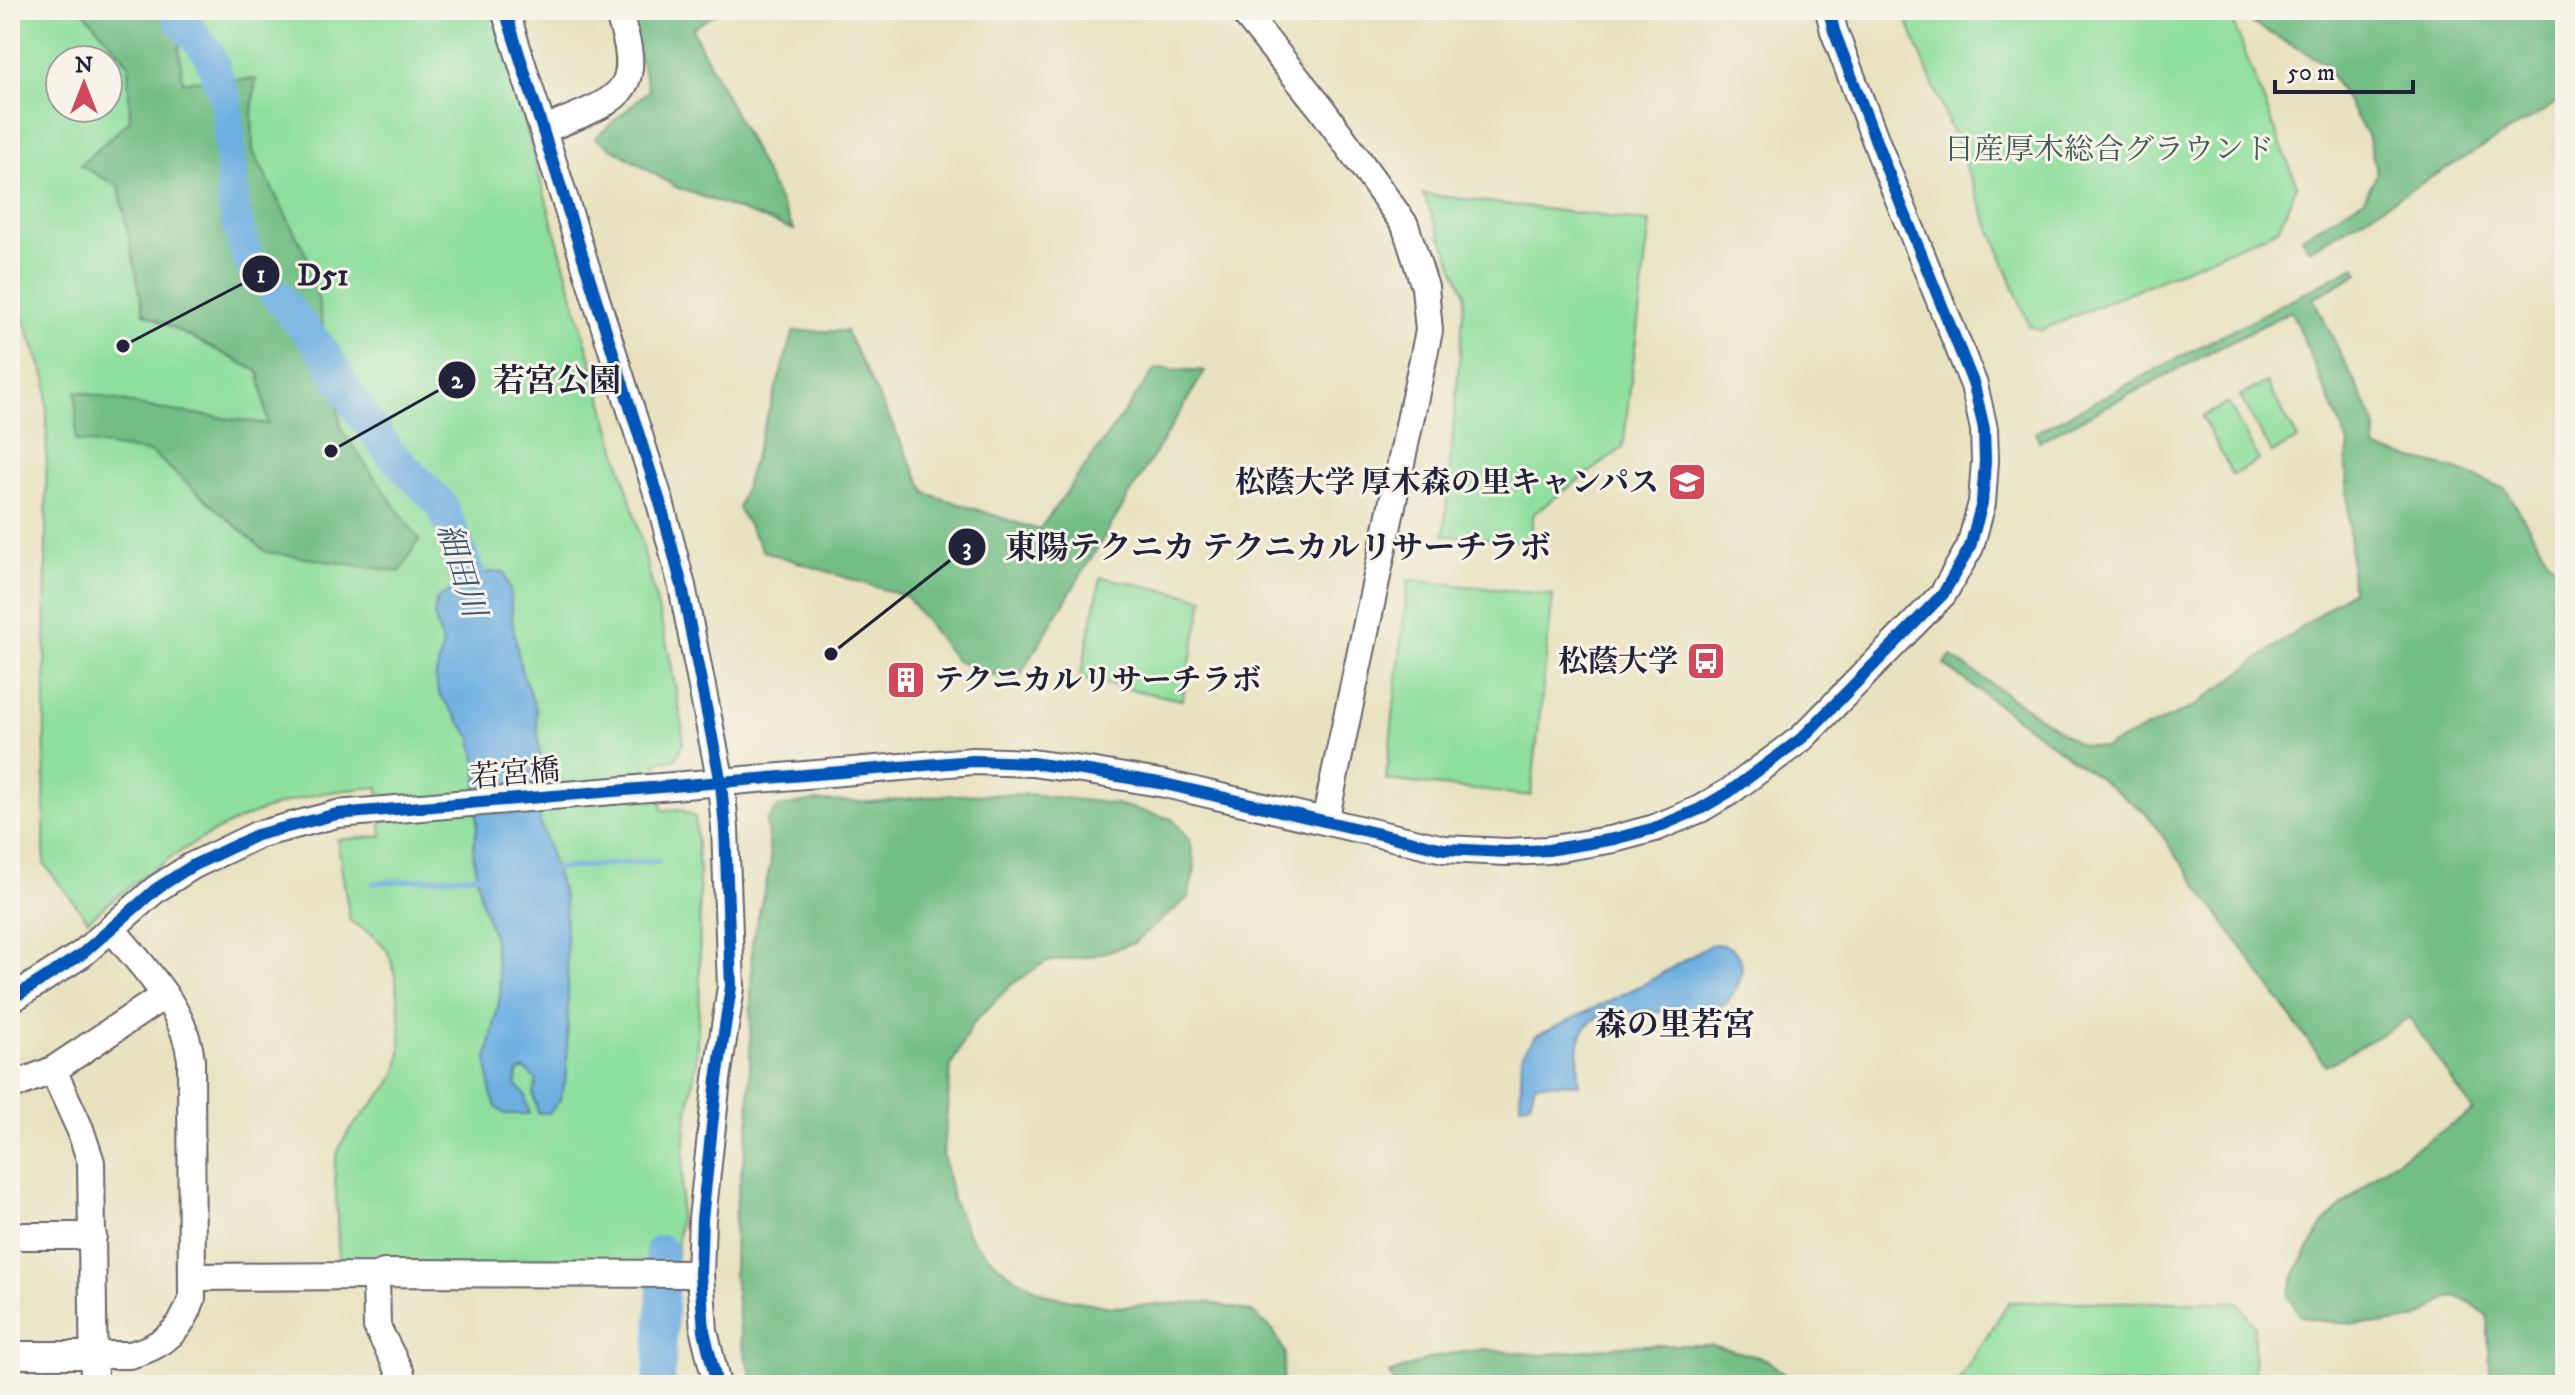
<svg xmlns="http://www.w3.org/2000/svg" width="2575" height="1395" viewBox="0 0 2575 1395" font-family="'IM FELL DW Pica','Noto Serif JP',serif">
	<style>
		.green { fill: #8fdf9e; stroke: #58806c; stroke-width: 2; fill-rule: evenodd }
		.forest { fill: #73be85; stroke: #4a7060; stroke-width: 2 }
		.water { fill: #6dafe1; stroke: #48688e; stroke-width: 2 }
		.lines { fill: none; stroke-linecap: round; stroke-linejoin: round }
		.stream { stroke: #6dafe1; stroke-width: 5 }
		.river { stroke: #6dafe1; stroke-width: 32 }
		.minor-casing { stroke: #67656a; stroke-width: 30 }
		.minor { stroke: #fff; stroke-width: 26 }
		.cycleway-casing { stroke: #f7f3e8; stroke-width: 17 }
		.cycleway { stroke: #0057b8; stroke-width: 12 }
		.labels { text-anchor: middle; stroke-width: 6; stroke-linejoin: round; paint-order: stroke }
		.park-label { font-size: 30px; fill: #435b59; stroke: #f7f3e8 }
		.poi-label { font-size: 30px; font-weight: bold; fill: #22223b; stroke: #f7f3e8; text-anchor: end }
		.street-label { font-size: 30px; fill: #22223b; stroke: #f7f3e8 }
		.water-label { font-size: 32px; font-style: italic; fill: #3c5375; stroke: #f7f3e8 }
		.neighbourhood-label { font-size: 32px; font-weight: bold; fill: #22223b; stroke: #f7f3e8 }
		.leader { fill: none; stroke: #22223b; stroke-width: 3 }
		.callout-dot { fill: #22223b; stroke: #f7f3e8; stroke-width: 3 }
		.mark-label { font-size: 24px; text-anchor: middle; font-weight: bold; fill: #fff }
		.callout-label { font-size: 32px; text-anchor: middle; font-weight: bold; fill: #22223b; stroke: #f7f3e8; stroke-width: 6; stroke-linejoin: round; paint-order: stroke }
	</style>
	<rect width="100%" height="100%" fill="#f7f3e8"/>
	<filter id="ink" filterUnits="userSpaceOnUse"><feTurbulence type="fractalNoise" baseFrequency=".0125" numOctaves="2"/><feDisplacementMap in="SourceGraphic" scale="16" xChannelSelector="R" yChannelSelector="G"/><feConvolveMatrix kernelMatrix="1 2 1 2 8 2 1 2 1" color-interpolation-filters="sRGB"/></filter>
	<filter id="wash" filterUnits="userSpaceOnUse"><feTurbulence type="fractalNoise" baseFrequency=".006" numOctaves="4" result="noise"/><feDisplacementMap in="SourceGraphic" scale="32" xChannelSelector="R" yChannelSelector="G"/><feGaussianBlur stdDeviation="1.8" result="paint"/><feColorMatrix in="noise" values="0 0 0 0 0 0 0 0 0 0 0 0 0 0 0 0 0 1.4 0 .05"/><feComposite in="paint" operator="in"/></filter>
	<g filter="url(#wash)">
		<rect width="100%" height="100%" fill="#e8e2c0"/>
		<g class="green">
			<path d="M10,10h483l143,510 33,133 13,70 1,19 -7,17 -19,3 5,48 18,-1 15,8 4,56 1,116 -4,74 -10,63 -10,140 -337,3c-1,-25 -2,-49 -3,-74 0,-10 -2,-21 -1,-31 5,-38 46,-60 61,-90 10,-22 2,-100 -8,-122 -7,-13 -25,-23 -38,-31l-13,-81 45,-4 -4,-49c-18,2 -37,3 -55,6 -94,19 -163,67 -235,127l-44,-56 3,-483 -31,-81 -6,-8zM60,60h48v48h-48z"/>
			<path d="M1903,10h325l69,175 -19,44 -238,102 -11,-6z"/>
			<path d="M1423,194l227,28 -27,226 -89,65 -5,29 -85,-7 21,-242z"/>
			<path d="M2266,382l32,57 -26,14 -32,-57z"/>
			<path d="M2228,403l31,57 -26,15 -31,-58z"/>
			<path d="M1101,577l103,21 -22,102 -102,-21z"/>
			<path d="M1408,580l145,15 -22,201 -145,-16z"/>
			<path d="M2009,1302h229l16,23v60h-298z"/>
		</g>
		<g class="forest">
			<path d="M82,10h108l-11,37 4,34 73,-2 -4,32 1,40 59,115 30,165 77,109 -19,32 -134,-20 -114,-99 -76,-12v-50l82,18 110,15 -9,-52 -115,-59 -25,-126 -39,-22 50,-45 -2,-57z"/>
			<path d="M626,10h95l-29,19 102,201 -118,-43 -81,-49 54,-48z"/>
			<path d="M2240,10h325v85l-15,12 -241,143 -7,-13 62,-38 13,-26 -10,-38 -43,-72 -83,-46z"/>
			<path d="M2355,266l4,7 -46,25 63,127 -1,24 82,21 49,19 44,73 15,11v812h-74l-4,-69c-10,-9 -22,-21 -38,-18 -11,3 -20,16 -31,20 -29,9 -89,7 -117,-2l-13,-20 7,-22 28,-50 57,-53 93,-60 -63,-93 -84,48 -180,-253 -202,-148 7,-9 128,88 25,4 91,-42 157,-116 -6,-126 3,-19 -58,-134 -252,130 -3,-9z"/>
			<path d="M794,331h52l80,162 113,37 117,-162 49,3 -190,312 -59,-22 -49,-64 -144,-46 -25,-43z"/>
			<path d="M1028,794l88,10 56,15 18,21 5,28 -7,30 -54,45 -45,14 -44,5 -34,23 -38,38 -22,43 -8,88 10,48 19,39 34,31 41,23 64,12 96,-5 45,10 21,18 12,23 -3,32h-527l-13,-40 -8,-69 1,-63 14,-89 3,-181 19,-81 -5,-40 12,-15 37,-6 56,1 77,-7z"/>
			<path d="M1632,1345h79l55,14 31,26h-401l-7,-11 48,-18 47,-7 56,6z"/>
		</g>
		<g class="water">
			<path d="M489,572h15l6,19 2,29 9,50 15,39 5,62 -1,51 25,79 3,89 -1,82 -7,28 -11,13h-11l-5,-20 4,-13 -13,-11 -6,3 -2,13 9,10 4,19h-24l-9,-7 -5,-14 -4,-34 14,-67 -8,-56 -13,-40 -7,-44 4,-25v-61l-5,-28 -32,-43 -5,-16 8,-34 -9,-29 3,-18z"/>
			<path d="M1718,944c41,6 22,53 -3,67l-108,1c-36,16 -28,38 -28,72l-44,-1 -5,19 -10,3 2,-50 14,-19 108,-52 66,-39z"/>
		</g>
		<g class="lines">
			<g class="stream">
				<path d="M550,869l107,-8"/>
				<path d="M373,883l107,-8"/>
			</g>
			<g class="river">
				<path d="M175,10l5,10 28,32 19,50 7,108 14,50 78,95 30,52 35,47 51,51 33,84 5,32"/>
				<path d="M659,1385l4,-98 -2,-36"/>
			</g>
		</g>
	</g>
	<g filter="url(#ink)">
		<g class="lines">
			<g class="minor-casing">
				<g id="minor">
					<path d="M505,10l155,492 22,84 39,197 4,45 6,159 -14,92 -15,140 -2,55 4,57 13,54"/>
					<path d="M1242,10l79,98 84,117 20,62 4,44 -104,490"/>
					<path d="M543,130c71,-30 107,-32 74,-120"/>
					<path d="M10,1000l72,-46 74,-65 36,-23 65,-31 80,-21 636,-53 59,2 57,8 76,13 279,65 63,3 41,-2 66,-11 41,-11 45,-19 29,-17 73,-54 141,-144 27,-47 12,-44 3,-42 -1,-32 -10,-44 -89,-220 -51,-134 -5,-21"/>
					<path d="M53,1070l27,59 11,33 3,223"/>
					<path d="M10,1087l43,-17 112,-75"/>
					<path d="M10,1236h83"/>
					<path d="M376,1276l1,51 24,47 1,11"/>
					<path d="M192,1277l184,-1 8,-3 316,1"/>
					<path d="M10,1355h120c32,-8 53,-25 62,-57l-1,-238c-6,-53 -47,-91 -79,-131"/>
				</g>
			</g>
			<use href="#minor" class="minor"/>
			<g class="cycleway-casing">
				<g id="cycleway">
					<path d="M505,10l155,492 22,84 39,197 4,45 6,159 -14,92 -15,140 -2,55 4,57 13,54"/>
					<path d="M10,1000l72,-46 74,-65 36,-23 65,-31 80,-21 636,-53 59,2 57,8 76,13 279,65 63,3 41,-2 66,-11 41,-11 45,-19 29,-17 73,-54 141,-144 27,-47 12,-44 3,-42 -1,-32 -10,-44 -89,-220 -51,-134 -5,-21"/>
				</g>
			</g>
			<use href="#cycleway" class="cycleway"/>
		</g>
	</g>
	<defs>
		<g id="university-square" transform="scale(2)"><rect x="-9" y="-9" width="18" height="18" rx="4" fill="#d1495b" stroke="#f7f3e8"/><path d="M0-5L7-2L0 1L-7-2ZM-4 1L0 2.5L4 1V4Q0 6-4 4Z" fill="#fff"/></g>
		<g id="bus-square" transform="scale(2)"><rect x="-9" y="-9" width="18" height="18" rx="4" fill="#d1495b" stroke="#f7f3e8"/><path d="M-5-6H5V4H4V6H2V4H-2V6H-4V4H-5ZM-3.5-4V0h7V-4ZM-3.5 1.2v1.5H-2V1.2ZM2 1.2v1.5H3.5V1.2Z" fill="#fff"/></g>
		<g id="building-square" transform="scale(2)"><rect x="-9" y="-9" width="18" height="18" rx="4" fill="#d1495b" stroke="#f7f3e8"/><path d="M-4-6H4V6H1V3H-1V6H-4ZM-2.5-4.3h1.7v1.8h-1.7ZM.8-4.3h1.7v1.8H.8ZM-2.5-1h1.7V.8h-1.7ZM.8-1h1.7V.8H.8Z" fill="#fff"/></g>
	</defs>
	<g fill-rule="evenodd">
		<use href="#university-square" x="1687" y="482"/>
		<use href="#bus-square" x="1706" y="661"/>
		<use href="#building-square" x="906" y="680"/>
	</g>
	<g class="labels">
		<g class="park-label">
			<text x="2109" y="159">日産厚木総合グラウンド</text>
		</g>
		<g class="poi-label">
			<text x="1659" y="492">松蔭大学 厚木森の里キャンパス</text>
			<text x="1678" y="671">松蔭大学</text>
			<text x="934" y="690" text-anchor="start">テクニカルリサーチラボ</text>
		</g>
		<g class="street-label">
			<text transform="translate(515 773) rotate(-5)" y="10">若宮橋</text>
		</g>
		<g class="water-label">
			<text transform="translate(462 570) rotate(73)" y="11">細田川</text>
		</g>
		<g class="neighbourhood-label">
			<text x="1675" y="1035">森の里若宮</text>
		</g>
	</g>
	<path class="leader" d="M123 346L261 274M331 451L457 380M831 654L967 547"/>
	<g class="callout-dot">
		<circle cx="123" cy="346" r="8"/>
		<circle cx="331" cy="451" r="8"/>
		<circle cx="831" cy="654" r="8"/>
		<circle cx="261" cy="274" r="20"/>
		<circle cx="457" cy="380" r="20"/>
		<circle cx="967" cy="547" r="20"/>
	</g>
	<g class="mark-label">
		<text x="261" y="282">1</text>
		<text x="457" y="388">2</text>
		<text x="967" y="555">3</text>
	</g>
	<g class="callout-label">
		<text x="323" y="285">D51</text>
		<text x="557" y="391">若宮公園</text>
		<text x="1278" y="558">東陽テクニカ テクニカルリサーチラボ</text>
	</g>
	<rect width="2575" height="1395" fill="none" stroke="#f7f3e8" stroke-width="40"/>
	<g transform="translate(84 84)"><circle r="38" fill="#f7f3e8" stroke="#a29fa3" stroke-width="2"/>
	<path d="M0-6L14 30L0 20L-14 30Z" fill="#d1495b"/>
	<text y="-12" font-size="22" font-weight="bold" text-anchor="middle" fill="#22223b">N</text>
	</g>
	<path d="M2275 80v12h138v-12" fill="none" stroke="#22223b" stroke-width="4"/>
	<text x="2287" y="80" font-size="24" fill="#22223b" stroke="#f7f3e8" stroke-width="6" paint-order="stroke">50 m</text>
</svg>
